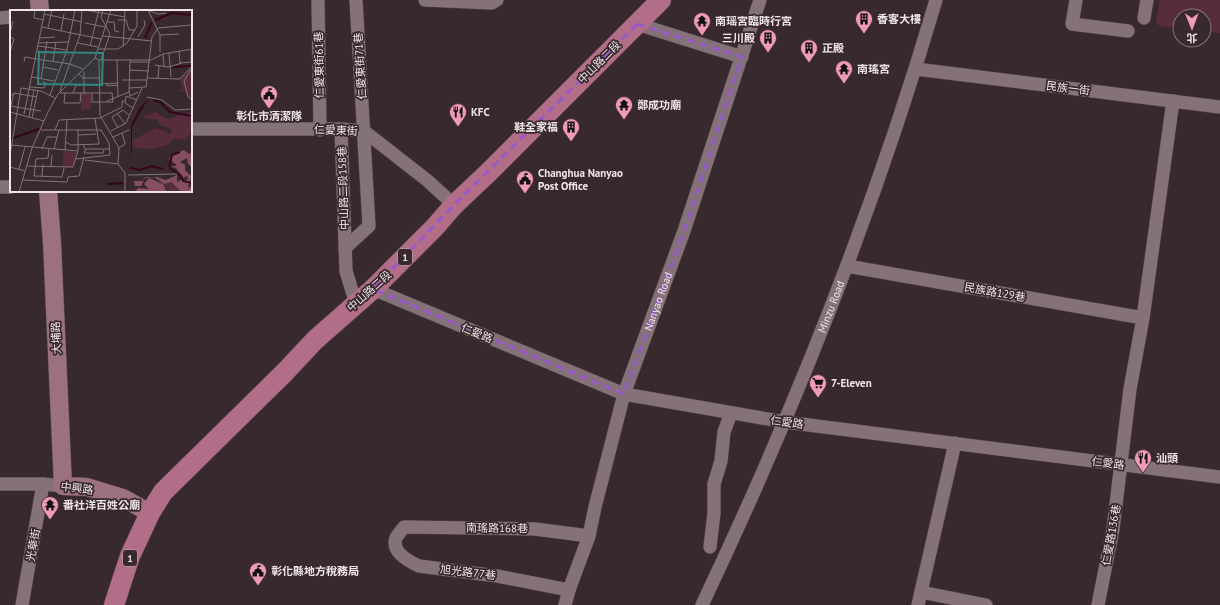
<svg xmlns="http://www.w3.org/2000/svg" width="1220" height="605" viewBox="0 0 1220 605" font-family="'PT Sans','Noto Sans TC',sans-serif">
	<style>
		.green { fill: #572d3d }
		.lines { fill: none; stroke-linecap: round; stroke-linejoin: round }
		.street-casing { stroke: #55484d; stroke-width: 14 }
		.secondary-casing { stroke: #55484d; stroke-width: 19 }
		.primary-casing { stroke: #55484d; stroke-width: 21 }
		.street { stroke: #847278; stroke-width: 13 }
		.secondary { stroke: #9b7080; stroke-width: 18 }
		.primary { stroke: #b26e88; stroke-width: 20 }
		.marked { fill: none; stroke: #985ac9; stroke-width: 3; stroke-dasharray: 8 5; stroke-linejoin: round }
		.labels { text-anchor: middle; stroke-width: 3.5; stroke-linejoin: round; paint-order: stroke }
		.shield { fill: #38292e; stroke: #b8adb0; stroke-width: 1 }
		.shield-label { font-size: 10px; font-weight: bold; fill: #efe5e8 }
		.poi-label { font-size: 11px; font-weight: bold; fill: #efe5e8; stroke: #38292e; text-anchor: start }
		.street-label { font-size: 11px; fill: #efe5e8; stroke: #38292e }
		.inset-river { fill: none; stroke: #36051c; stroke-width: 2 }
		.inset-road { fill: none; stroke: #817478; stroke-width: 1 }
		.view { fill: #318780; fill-opacity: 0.15; stroke: #318780; stroke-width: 2 }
		.inset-edge { fill: none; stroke: #efe5e8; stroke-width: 2 }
	</style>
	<rect width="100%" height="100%" fill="#38292e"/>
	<path class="green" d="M1160,0h60v33l-16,-2v-15h-24v12l-20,-2 -4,-3z"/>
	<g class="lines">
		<g class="street-casing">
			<g id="street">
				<path d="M318,0l2,130"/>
				<path d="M425,0l67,3 5,-3"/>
				<path d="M1076,0l-4,24 56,7"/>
				<path d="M0,18l11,-1"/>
				<path d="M1144,18l3,-18"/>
				<path d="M637,24l105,33"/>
				<path d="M916,69l304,38"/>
				<path d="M191,129h150l23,2 64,50 26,24"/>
				<path d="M341,129l5,142 10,33"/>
				<path d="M0,187h11"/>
				<path d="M345,248l24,-22 -13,-226"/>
				<path d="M847,266l296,52"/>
				<path d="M373,289l251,105 161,28 435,55"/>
				<path d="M0,484h43l20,2"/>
				<path d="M710,547l4,-34v-29l7,-23 3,-29 7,-19"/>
				<path d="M569,590l-72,-14 -78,-10c-11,-5 -28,-14 -23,-28 2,-4 6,-8 8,-11l131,2 54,7"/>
				<path d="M921,592l65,13"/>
				<path d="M22,605l21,-121"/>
				<path id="s1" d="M565,605l4,-15 20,-54 6,-29 29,-113 60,-163 76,-231"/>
				<path id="s2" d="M702,605c93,-196 173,-397 234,-605"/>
				<path d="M918,605l37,-162"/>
				<path d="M1098,605l15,-76 17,-140 13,-71 30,-217"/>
			</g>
		</g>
		<g class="secondary-casing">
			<g id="secondary">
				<path d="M39,0l1,11"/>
				<path d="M48,191l4,52 11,243 24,1 36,11 27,15"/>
			</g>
		</g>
		<g class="primary-casing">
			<path id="primary" d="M114,605l16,-49 20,-43 13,-21 122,-120 30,-32 58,-51 62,-62 19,-22 35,-33 172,-172"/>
		</g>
		<use href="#street" class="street"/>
		<use href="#secondary" class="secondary"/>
		<use href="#primary" class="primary"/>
	</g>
	<path class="marked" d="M637,24l105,33 -58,174 -60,163 -251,-105 81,-84z"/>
	<defs>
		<g id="building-pin" transform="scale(0.9)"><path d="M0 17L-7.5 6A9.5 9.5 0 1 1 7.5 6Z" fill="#ef9ab8" stroke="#38292e"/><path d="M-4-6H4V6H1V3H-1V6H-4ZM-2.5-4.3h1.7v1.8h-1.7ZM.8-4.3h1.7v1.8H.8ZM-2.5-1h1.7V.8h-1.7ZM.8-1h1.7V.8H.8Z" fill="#111"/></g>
		<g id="temple-pin" transform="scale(0.9)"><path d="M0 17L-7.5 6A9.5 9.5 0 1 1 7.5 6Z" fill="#ef9ab8" stroke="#38292e"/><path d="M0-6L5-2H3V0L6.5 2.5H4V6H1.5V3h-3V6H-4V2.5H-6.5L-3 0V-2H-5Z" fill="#111"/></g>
		<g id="civic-pin" transform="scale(0.9)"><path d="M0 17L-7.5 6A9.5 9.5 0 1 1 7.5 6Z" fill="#ef9ab8" stroke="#38292e"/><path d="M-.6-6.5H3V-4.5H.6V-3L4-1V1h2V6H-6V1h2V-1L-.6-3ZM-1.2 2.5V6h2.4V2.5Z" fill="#111"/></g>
		<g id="restaurant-pin" transform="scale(0.9)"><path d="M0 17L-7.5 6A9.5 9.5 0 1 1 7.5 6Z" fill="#ef9ab8" stroke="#38292e"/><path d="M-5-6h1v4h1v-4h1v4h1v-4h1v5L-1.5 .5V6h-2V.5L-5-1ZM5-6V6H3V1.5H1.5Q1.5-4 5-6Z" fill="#111"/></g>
		<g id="supermarket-pin" transform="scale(0.9)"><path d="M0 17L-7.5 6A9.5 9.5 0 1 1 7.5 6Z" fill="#ef9ab8" stroke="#38292e"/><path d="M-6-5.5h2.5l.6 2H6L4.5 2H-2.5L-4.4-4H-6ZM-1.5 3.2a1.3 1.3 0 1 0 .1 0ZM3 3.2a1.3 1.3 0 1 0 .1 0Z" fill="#111"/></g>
	</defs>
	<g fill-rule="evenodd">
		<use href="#building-pin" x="864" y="19"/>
		<use href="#temple-pin" x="702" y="21"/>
		<use href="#building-pin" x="768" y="38"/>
		<use href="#building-pin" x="809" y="48"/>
		<use href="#temple-pin" x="844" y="69"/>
		<use href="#civic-pin" x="269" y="94"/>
		<use href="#temple-pin" x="624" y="105"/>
		<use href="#restaurant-pin" x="458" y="112"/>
		<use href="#building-pin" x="571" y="127"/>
		<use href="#civic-pin" x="525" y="179"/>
		<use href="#supermarket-pin" x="818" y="383"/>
		<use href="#restaurant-pin" x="1143" y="458"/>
		<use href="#temple-pin" x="50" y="505"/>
		<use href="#civic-pin" x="258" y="571"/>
	</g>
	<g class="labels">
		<g class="shield">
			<rect x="398" y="249" width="14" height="16" rx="3"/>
			<rect x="123" y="550" width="14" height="16" rx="3"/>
		</g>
		<g class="shield-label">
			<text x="405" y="261">1</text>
			<text x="130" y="562">1</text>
		</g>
		<g class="poi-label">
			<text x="877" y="23">香客大樓</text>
			<text x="715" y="25">南瑶宮臨時行宮</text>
			<text x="755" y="42" text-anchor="end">三川殿</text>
			<text x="822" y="52">正殿</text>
			<text x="857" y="73">南瑤宮</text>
			<text x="637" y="109">鄭成功廟</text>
			<text x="471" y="116">KFC</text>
			<text x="269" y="120" text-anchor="middle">彰化市清潔隊</text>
			<text x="558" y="131" text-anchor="end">鞋全家福</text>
			<text x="538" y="177">Changhua Nanyao<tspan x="538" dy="13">Post Office</tspan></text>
			<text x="831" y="387">7-Eleven</text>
			<text x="1156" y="462">汕頭</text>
			<text x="63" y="509">番社洋百姓公廟</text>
			<text x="271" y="575">彰化縣地方稅務局</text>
		</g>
		<g class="street-label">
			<text transform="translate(599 62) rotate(-45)" y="4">中山路二段</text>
			<text transform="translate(319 65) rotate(-91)" y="4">仁愛東街61巷</text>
			<text transform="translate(360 66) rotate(-94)" y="4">仁愛東街71巷</text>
			<text transform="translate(1068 88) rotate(7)" y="4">民族一街</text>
			<text transform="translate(336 130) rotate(2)" y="4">仁愛東街</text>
			<text transform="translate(343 188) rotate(-92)" y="4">中山路二段158巷</text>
			<text transform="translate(369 291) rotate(-42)" y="4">中山路二段</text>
			<text transform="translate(995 292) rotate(10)" y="4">民族路129巷</text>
			<text dy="4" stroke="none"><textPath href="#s1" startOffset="318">Nanyao Road</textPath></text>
			<text dy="4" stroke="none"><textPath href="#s2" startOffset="325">Minzu Road</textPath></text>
			<text transform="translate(477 333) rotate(23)" y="4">仁愛路</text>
			<text transform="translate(56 338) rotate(-93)" y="4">大埔路</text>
			<text transform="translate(787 422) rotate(8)" y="4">仁愛路</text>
			<text transform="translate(1108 463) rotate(7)" y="4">仁愛路</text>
			<text transform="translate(77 488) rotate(7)" y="4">中興路</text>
			<text transform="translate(497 528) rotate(1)" y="4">南瑤路168巷</text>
			<text transform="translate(1111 535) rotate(-80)" y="4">仁愛路136巷</text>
			<text transform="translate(33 545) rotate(-80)" y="4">光華街</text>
			<text transform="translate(468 572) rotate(7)" y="4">旭光路77巷</text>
		</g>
	</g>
	<g transform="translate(10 10)">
		<rect width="182" height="182" fill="#38292e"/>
		<path d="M182,57v35l-7,-11 -4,1 -1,-2h4l-4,-10zM71,84h10v15l-10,1zM146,102l11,7 25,-7 -1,21 -6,7 -11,-2 -6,7 -16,4 -19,-1 -1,-8 25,-12 13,6 2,-3 -1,-3 -11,-3 -2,-5 -14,-2 1,-3zM54,141l13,1 -4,15h-11zM160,172l10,7 2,3h-13l-5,-7z" fill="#572d3d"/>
		<path d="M174,140l5,4 3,-2v15l-4,-3 -1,-6 -7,4 5,3v5l6,6 -1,6 -6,-1 4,-2 -1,-3 -4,2 -7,-10 -5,-1 6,-2 -8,-6 4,-5zM167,165v7l4,-2v-3l2,4 6,2 -1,5 4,-2v5l-10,1 -11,-10 -7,2 -10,-7 -9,1 -4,8h-6l-1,-5h9l2,-4h12l9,3zM139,168l14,6 4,8h-32l3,-4 11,1 -5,-5z" fill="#854e62"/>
		<path d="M138,89l-16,28v25l-7,12 6,-11v-28l9,-17z" fill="#36051c"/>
		<path class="inset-river" d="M145,10l17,-7 18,2 2,-4M135,28l7,-16M163,57l18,-1M143,90l7,2 10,10 22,4M0,129l29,-10M159,157l3,-12 8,-3M120,158l10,2 12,-4 11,3M160,158l11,8 2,5 9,2M97,174l16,-1"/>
		<path class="inset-road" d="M25,0l-1,8 10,2M75,0l40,7M138,0l12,25 19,-1M140,1l8,3 8,-1M34,4l38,8M108,10h8l3,10h6M97,12h7l1,9 4,1M75,13l20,4M32,17l59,12M38,18l4,-18M148,18l34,-3M51,21l3,-17M0,24l3,-13M150,25v17M93,26l49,5M0,27l4,2 -4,13M128,27l7,-12 -1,-5M30,28l15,-1M29,33l30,-1M68,33l20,4M28,36l29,4M80,36l9,-36M113,37l2,-37M88,39h20l9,-6 10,-17v-16M181,40v13M27,41l17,2M169,41l1,12 12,-1M159,43l2,24M153,44l1,12M85,48l4,2 1,55 19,33 -1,16 7,9v19M26,49l34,5 13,5M89,50h52l12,-6 29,-5M91,50l9,-26 -9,-17 2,-7M107,50l1,36M43,51l3,-19M14,52l1,-5 11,2M120,52h20M145,55l13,2 14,-4M33,57l15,3M182,58l-8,13 4,16 4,3M119,60l20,1M69,64l4,4h17M22,67l22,4M137,68l33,1 12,-13M148,68l1,-12M31,69l6,-38M112,70h25M90,74l18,-1M97,74v2l11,-1M74,75v-13M20,77l14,1 2,-5 -3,-1M119,78l17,-1 6,-50 6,-9M50,81l20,-56 2,-25M119,82l1,-32M119,82l1,4 8,-4M50,83h52l1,9h-21v-8M55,83l-1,10h16l1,-10M63,83l3,-8h8v9M40,85l17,-45 8,-40M0,86l4,-3 23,4M137,87l15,3 13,10 17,-1M97,91l22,-9M0,96l31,5M123,98l-8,-5 1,-7 11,4M0,99l4,-16M0,102l34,9M107,103l8,11M14,104l21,-104M19,107l5,-27M22,108l6,-28M108,118l-6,-11 11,-7 6,5M31,120h60l8,13 1,12 -34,4M45,120l4,-10 41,-2 22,-11v-6h3M101,121l15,-8 16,-35M68,125l18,-1M103,127l16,-7M56,132l5,3 28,-1 -4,-25M1,135l67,6M73,135l2,4h25M109,138l6,-4 -3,-11M32,139l5,-12h10M39,139l-1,9 -12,1 -2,17 28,1 2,-9M44,139l5,-19M76,139l-2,4h19l1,-3M55,140l2,-30M0,145l11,-67 20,3 14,7M75,150l33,4M17,156l46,1 5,-16v-22M0,157l15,4M41,157l1,-12M9,159l6,-22M118,165l49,-1M32,166l1,-12M12,170l45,2 1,-5 11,-1 5,-19M9,182l13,-44 16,-36 10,-18 37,-36 16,-48"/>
		<path class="view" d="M29,42l64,1 -1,32 -64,-1z"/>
		<rect width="182" height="182" class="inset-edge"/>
	</g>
	<g transform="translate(1192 28) rotate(179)"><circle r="19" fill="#38292e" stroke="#817478"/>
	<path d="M0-3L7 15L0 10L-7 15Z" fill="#ef9ab8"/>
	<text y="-6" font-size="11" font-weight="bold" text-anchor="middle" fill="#efe5e8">北</text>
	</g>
</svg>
